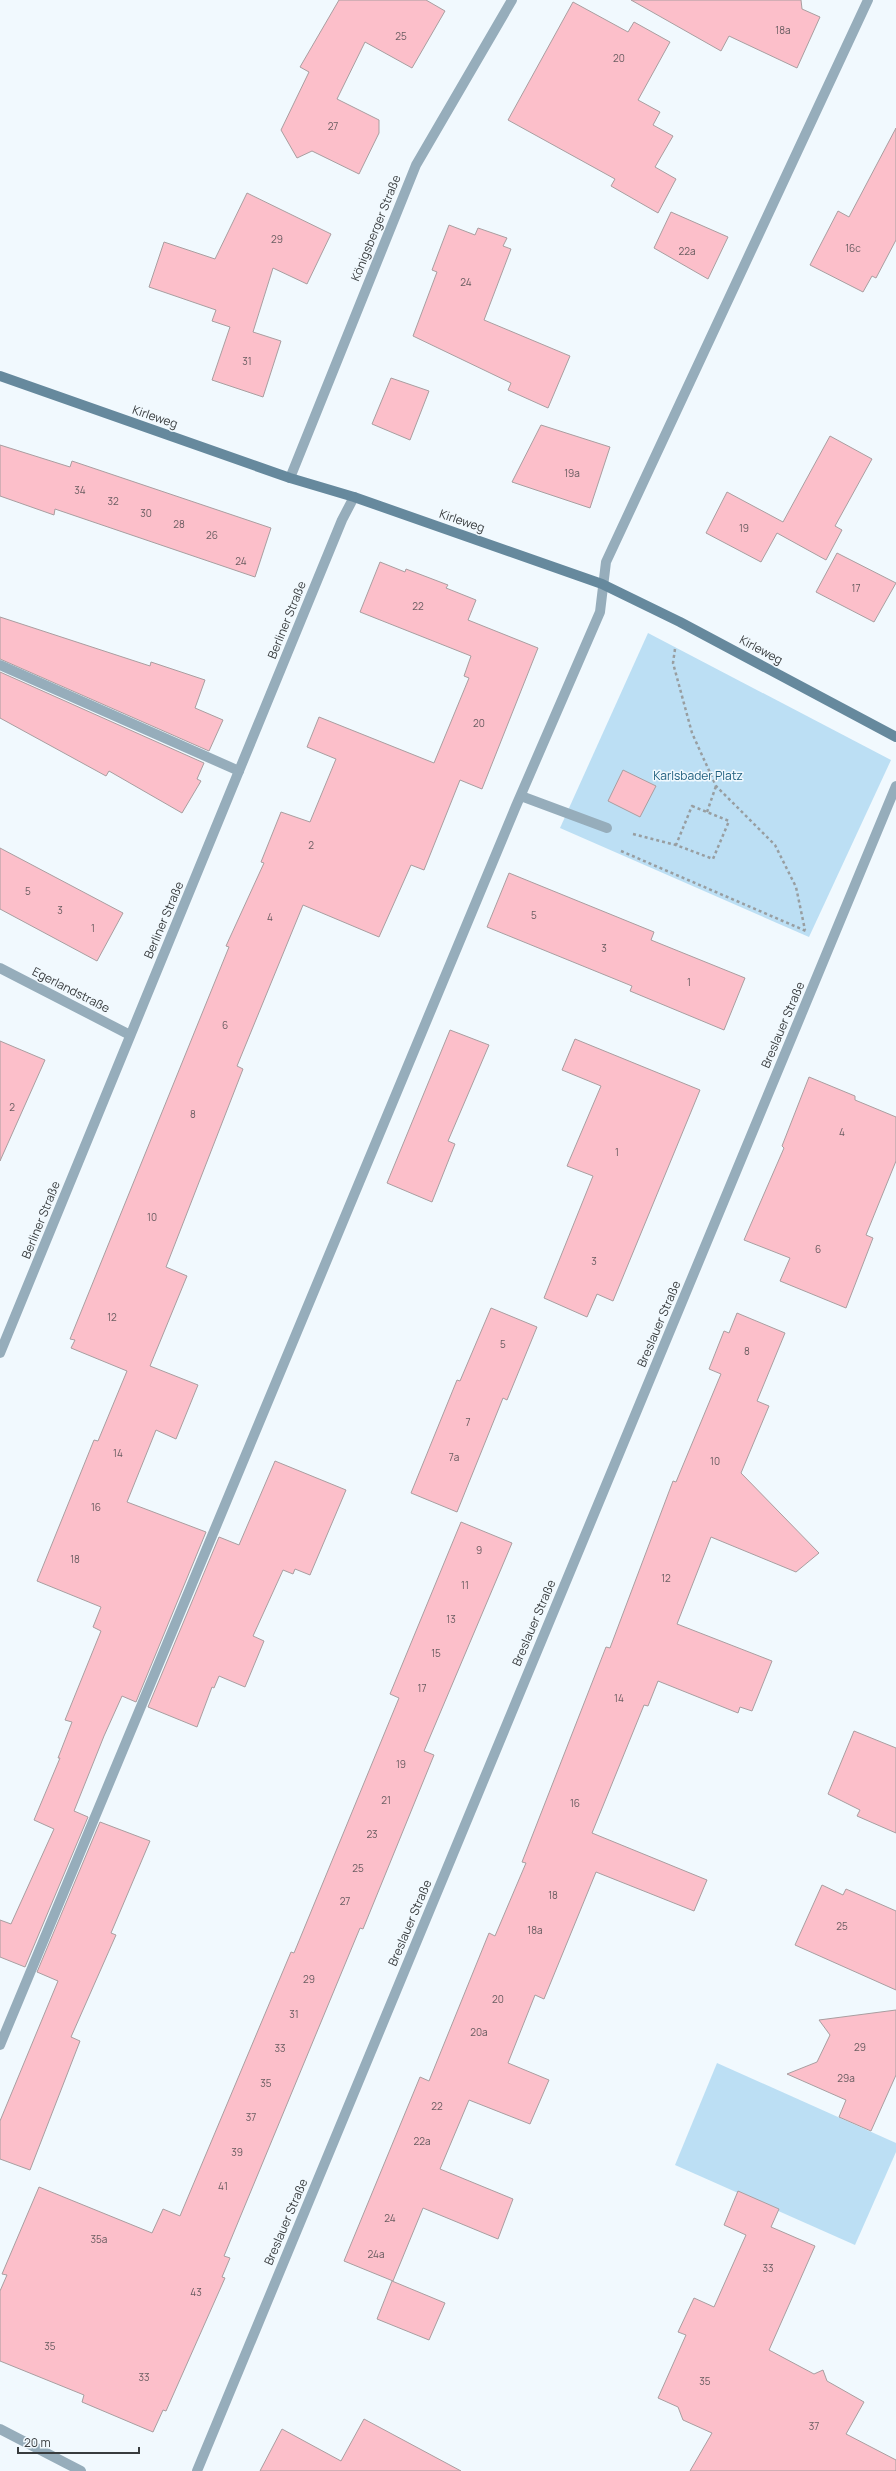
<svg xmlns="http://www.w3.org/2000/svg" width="896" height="2471" viewBox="0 0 896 2471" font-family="Manrope,sans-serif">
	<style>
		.green { fill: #bcdff4 }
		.building { fill: #fcbfca; stroke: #a99ea0 }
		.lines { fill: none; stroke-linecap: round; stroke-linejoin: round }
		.path { stroke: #989ea1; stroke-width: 2.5; stroke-dasharray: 3 3; stroke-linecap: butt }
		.lane { stroke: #96adbb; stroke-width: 10 }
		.street { stroke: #96adbb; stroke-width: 10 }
		.secondary { stroke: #66899d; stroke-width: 10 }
		.labels { text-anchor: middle; stroke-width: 3; stroke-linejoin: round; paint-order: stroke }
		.number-label { font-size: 10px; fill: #695d61 }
		.street-label { font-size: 12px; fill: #383c3e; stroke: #f1f9fe }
		.park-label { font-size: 12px; fill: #1e5e7e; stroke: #f1f9fe }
	</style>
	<rect width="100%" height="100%" fill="#f1f9fe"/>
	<g class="green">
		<path d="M648,633l243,127 -82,177 -249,-109z"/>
		<path d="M717,2063l179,80v9l-41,93 -180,-80z"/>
	</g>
	<g class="building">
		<path d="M339,0h87l19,11 -33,57 -47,-26 -28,57 42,21v13l-20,41 -47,-23 -15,7 -16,-28 28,-58 -9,-5z"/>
		<path d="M631,0h170l1,9 18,8 -23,51 -68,-32 -8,15z"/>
		<path d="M573,2l55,30 6,-10 36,20 -32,58 22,12 -7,13 20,11 -18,31 21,12 -18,34 -47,-27 4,-7 -107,-59z"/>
		<path d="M896,128v112l-20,38 -4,-2 -9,16 -53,-27 28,-54 11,6z"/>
		<path d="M247,193l84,41 -24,50 -34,-16 -20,64 28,9 -18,56 -51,-17 18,-53 -18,-6 4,-11 -67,-23 15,-45 51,17z"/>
		<path d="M671,212l57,25 -20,42 -54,-31z"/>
		<path d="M449,225l26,10 3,-7 29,10 -4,8 8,3 -27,71 86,36 -22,52 -40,-18 3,-7 -98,-47 24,-64 -5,-2z"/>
		<path d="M391,378l38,13 -19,49 -38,-16z"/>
		<path d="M541,425l69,22 -20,61 -78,-26z"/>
		<path d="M830,436l42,23 -37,67 7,4 -16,30 -49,-27 -16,29 -55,-29 21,-41 56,30z"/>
		<path d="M0,445l70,22 2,-6 199,67 -16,49 -200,-68 -1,6 -54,-19z"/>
		<path d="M837,553l59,30 -22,39 -58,-30z"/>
		<path d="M380,562l25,10 1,-3 42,16 -2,3 30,12 -8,20 70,28 -56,141 -22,-9 -36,90 -13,-5 -32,72 -76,-32 -66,161 6,3 -77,198 21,9 -37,90 48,19 -22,54 -20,-9 -29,72 79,30 -70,170 -14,-6 -18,40 -30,75 14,6 -63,150 -25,-10v-37l11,4 43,-95 -20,-9 26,-62h-2l14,-36 -7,-2 36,-89 -8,-4 8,-20 -64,-26 57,-141 4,1 29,-70 -56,-23 4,-8 -5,-1 159,-392 -3,-1 38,-83 -3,-1 20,-50 29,10 26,-63 -29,-12 12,-30 115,46 35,-85 -5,-2 7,-20 -111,-44z"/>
		<path d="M0,617l150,49 1,-4 54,18 -10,28 28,12 -14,31 -209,-92z"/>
		<path d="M0,672l204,91 -7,16 4,2 -19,32 -73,-42 -3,5 -106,-58z"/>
		<path d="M623,770l33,16 -16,31 -32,-16z"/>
		<path d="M0,848l123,65 -26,48 -97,-52z"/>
		<path d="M509,873l145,59 -3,8 94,38 -21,52 -94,-39 2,-5 -145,-59z"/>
		<path d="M450,1030l39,15 -41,96 7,3 -23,58 -45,-19z"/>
		<path d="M575,1039l125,51 -87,211 -16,-7 -10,23 -43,-19 49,-122 -26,-10 34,-80 -39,-16z"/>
		<path d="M0,1041l45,19 -45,101z"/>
		<path d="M809,1077l46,19v4l41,17v44l-30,74 7,3 -27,70 -66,-27 10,-23 -46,-18 40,-92 -2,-2z"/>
		<path d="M491,1308l46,19 -30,73 -4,-2 -46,114 -46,-19 46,-113 3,1z"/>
		<path d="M737,1313l48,20 -28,68 12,5 -28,67 78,80 -23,19 -85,-35 -34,87 95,37 -20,50 -12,-4 -2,6 -80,-32 -10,25 -4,-1 -52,128 115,47 -13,31 -98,-39 -52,127 -9,-4 -27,68 41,17 -19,44 -61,-24 -29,69 73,30 -15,40 -75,-31 -30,73 -49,-20 76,-184 9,4 60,-148 6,3 31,-73 -4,-1 84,-215 4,1 63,-167 3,1 45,-108 -12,-5 15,-38 5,2z"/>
		<path d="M275,1461l71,29 -36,85 -15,-6 -2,5 -10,-4 -30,66 11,5 -19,46 -26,-11 -5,12 -2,-1 -15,40 -49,-20 71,-170 20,8z"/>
		<path d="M461,1522l51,21 -88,208 10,4 -71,174 -3,-1 -136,328 6,2 -8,19 3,1 -59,133 -3,-1 -10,22 -71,-30 2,-7 -84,-34v-70l7,-16 -5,-1 37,-87 113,46 11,-24 17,7 111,-264 3,1 105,-255 -9,-4z"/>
		<path d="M854,1731l42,17v85l-39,-17 3,-6 -32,-16z"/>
		<path d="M100,1822l50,19 -39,92 5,2 -45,102 9,4 -50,129 -30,-11v-38l58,-140 -21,-9z"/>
		<path d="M822,1885l21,10 3,-6 50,22v79l-101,-45z"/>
		<path d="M896,2010v65l-25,56 -32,-14 7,-17 -59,-26 30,-12 13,-27 -11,-15z"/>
		<path d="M738,2191l41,18 -8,18 44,19 -46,104 45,24 9,-4 4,11 37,21 -18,32 50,26v11h-206l22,-38 -29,-13 -5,-13 -20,-9 28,-63 -8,-3 16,-34 20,9 32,-72 -22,-10z"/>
		<path d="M392,2281l53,22 -16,37 -52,-21z"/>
		<path d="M364,2419l97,52h-201l22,-42 59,32z"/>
	</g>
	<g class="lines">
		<g class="path">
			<path d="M675,649l-2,14 19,70 24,53 59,59 21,42 9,43"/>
			<path d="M692,806l37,15 -16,38 -37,-14z"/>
			<path d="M707,812l9,-26"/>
			<path d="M633,834l43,11"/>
			<path d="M621,851l185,80"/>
		</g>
		<g class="lane">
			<path d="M0,665l239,106"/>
			<path d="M521,796l86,32"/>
			<path d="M0,2045l516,-1239 84,-194 6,-50 262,-562"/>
		</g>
		<g class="street">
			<path d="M290,478l126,-313 96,-165"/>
			<path d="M0,968l130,67"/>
			<path d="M0,1353l342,-833 12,-23"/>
			<path d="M0,2429l81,42"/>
			<path d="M197,2471l699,-1685"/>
		</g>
		<path class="secondary" d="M0,376l290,102 64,19 248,87 78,38 216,115"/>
	</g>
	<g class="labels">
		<g class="number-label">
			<text x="783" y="34">18a</text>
			<text x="401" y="40">25</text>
			<text x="619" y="62">20</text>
			<text x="333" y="130">27</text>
			<text x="277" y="243">29</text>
			<text x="853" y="252">16c</text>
			<text x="687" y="255">22a</text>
			<text x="466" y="286">24</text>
			<text x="247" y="365">31</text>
			<text x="572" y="477">19a</text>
			<text x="80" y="494">34</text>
			<text x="113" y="505">32</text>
			<text x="146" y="517">30</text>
			<text x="179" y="528">28</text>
			<text x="744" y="532">19</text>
			<text x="212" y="539">26</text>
			<text x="241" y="565">24</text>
			<text x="856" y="592">17</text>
			<text x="418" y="610">22</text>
			<text x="479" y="727">20</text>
			<text x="311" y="849">2</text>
			<text x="28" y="895">5</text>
			<text x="60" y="914">3</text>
			<text x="534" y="919">5</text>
			<text x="270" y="921">4</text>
			<text x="93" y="932">1</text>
			<text x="604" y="952">3</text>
			<text x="689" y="986">1</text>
			<text x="225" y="1029">6</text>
			<text x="12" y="1111">2</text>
			<text x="193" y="1118">8</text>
			<text x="842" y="1136">4</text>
			<text x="617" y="1156">1</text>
			<text x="152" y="1221">10</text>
			<text x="818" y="1253">6</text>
			<text x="594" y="1265">3</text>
			<text x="112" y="1321">12</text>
			<text x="503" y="1348">5</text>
			<text x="747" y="1355">8</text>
			<text x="468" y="1426">7</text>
			<text x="118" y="1457">14</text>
			<text x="454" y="1461">7a</text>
			<text x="715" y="1465">10</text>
			<text x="96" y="1511">16</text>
			<text x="479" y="1554">9</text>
			<text x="75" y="1563">18</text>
			<text x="666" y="1582">12</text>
			<text x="465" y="1589">11</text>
			<text x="451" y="1623">13</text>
			<text x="436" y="1657">15</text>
			<text x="422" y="1692">17</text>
			<text x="619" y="1702">14</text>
			<text x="401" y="1768">19</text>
			<text x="386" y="1804">21</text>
			<text x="575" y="1807">16</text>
			<text x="372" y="1838">23</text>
			<text x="358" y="1872">25</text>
			<text x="553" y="1899">18</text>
			<text x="345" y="1905">27</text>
			<text x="842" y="1930">25</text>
			<text x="535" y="1934">18a</text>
			<text x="309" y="1983">29</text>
			<text x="498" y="2003">20</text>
			<text x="294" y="2018">31</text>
			<text x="479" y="2036">20a</text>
			<text x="860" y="2051">29</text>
			<text x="280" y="2052">33</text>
			<text x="846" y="2082">29a</text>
			<text x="266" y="2087">35</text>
			<text x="437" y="2110">22</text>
			<text x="251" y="2121">37</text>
			<text x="422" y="2145">22a</text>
			<text x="237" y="2156">39</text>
			<text x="223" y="2190">41</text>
			<text x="390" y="2222">24</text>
			<text x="99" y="2243">35a</text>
			<text x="376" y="2258">24a</text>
			<text x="768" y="2272">33</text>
			<text x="196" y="2296">43</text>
			<text x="50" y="2350">35</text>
			<text x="144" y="2381">33</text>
			<text x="705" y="2385">35</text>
			<text x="814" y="2430">37</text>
		</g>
		<g class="street-label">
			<text transform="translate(376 228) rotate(-68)" y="4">Königsberger Straße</text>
			<text transform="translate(155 417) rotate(19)" y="4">Kirleweg</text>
			<text transform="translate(462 521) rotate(19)" y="4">Kirleweg</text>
			<text transform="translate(287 620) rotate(-68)" y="4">Berliner Straße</text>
			<text transform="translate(761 650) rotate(28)" y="4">Kirleweg</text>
			<text transform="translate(164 920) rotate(-67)" y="4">Berliner Straße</text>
			<text transform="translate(71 990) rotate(27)" y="4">Egerlandstraße</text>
			<text transform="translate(783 1025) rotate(-67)" y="4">Breslauer Straße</text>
			<text transform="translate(41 1220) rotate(-68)" y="4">Berliner Straße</text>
			<text transform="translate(659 1324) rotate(-67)" y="4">Breslauer Straße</text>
			<text transform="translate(534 1623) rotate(-67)" y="4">Breslauer Straße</text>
			<text transform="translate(410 1923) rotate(-67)" y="4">Breslauer Straße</text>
			<text transform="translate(286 2222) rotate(-67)" y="4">Breslauer Straße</text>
		</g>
		<g class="park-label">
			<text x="698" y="780">Karlsbader Platz</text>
		</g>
	</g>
	<path d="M18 2447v6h121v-6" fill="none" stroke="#383c3e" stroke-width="2"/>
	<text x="24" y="2447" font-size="12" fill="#383c3e" stroke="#f1f9fe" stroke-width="3" paint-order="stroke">20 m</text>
</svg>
